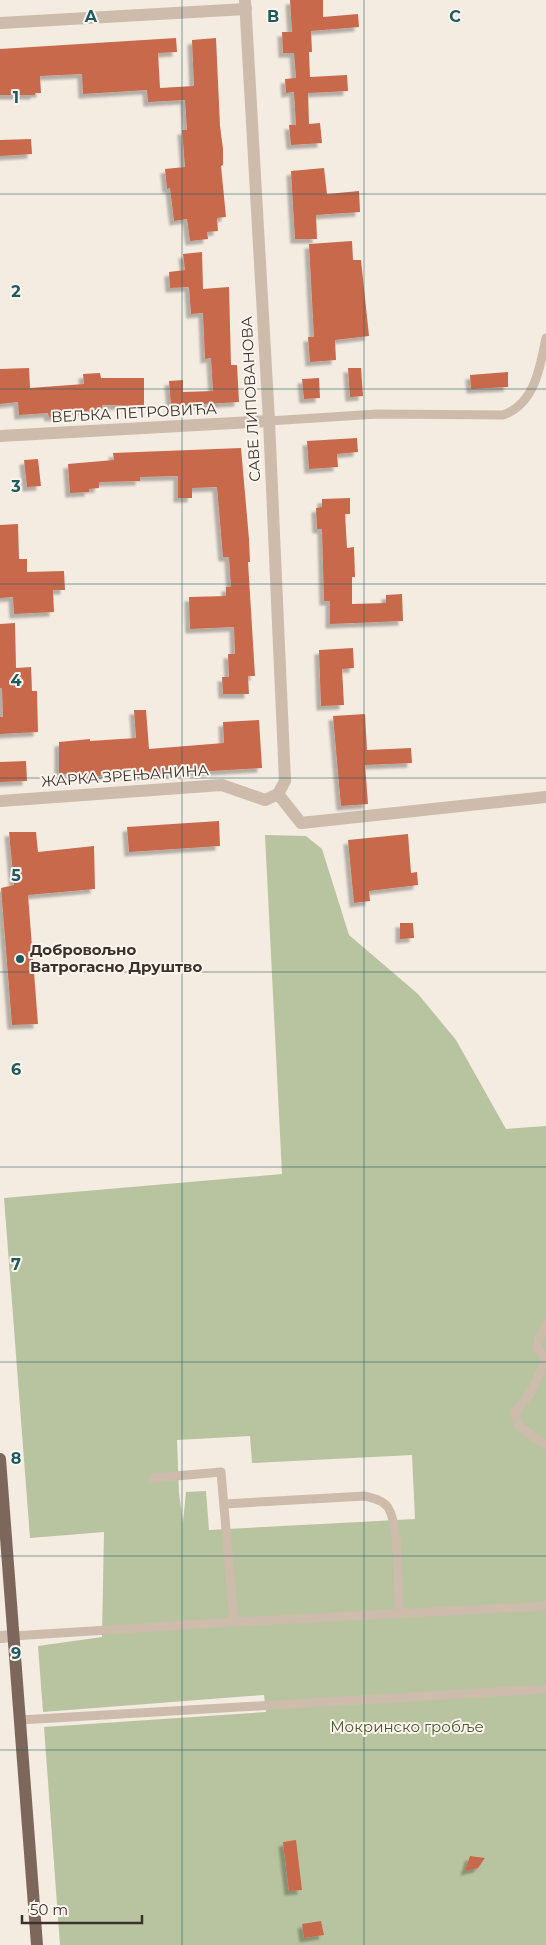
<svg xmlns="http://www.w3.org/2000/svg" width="546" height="1945" viewBox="0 0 546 1945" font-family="Montserrat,sans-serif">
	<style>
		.green { fill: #b8c4a0; fill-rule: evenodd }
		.building { fill: #c8694b; filter: url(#shadow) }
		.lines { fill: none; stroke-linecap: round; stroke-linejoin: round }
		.lane { stroke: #cdbbac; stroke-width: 9 }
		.street { stroke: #cdbbac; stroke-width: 12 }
		.primary { stroke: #7d675c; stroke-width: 12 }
		.grid { fill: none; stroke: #1f5a5e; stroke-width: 1; stroke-opacity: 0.55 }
		.poi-dot { fill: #1f5a5e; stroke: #fbf5ee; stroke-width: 2 }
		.labels { text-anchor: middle; stroke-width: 4; stroke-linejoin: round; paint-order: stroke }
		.street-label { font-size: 15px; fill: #3b302b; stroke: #fbf5ee }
		.poi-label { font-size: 15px; font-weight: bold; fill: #3b302b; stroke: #fbf5ee; text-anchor: start }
		.park-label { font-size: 15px; fill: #4a5a2e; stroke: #fbf5ee }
		.grid-label { font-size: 16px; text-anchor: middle; font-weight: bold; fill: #1f5a5e; stroke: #fbf5ee; stroke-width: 4; stroke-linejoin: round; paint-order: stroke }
	</style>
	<defs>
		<filter id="shadow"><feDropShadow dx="-4.5" dy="4.5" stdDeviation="1" flood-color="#0004"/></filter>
	</defs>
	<rect width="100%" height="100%" fill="#f4ebe1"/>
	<path class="green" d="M265,835l41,1 16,13 27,86 69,59 38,46 50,89 40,-3v819h-486l-16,-218 222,-15 -2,-17 -221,17 -5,-66 64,-9 2,-105 -74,6 -26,-340 278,-24zM250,1436l2,27 160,-8 3,64 -206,11 -3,-39 -20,1 -3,30 -4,-29 -2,-53z"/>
	<g class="building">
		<path d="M290,0h33v17l35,-3 1,13 -48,4 1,21h-3l1,25 37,-2 1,16 -40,2 1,31 11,-1 2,20 -31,2 -2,-20h7l-2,-33 -8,1 -1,-14 11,-1 -2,-25h-11l-1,-21h10z"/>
		<path d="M176,38l1,14 -19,1 2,35 34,-2 -2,-46 24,-2 4,88 3,23v16l-2,1 5,51 -9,1 1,13 -11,1 1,7 -18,2 -3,-22 -13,2 -4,-33 -3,1 -2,-20 20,-2 -3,-37h5l-2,-30 -37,2 -1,-12 -64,4 -1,-20 -42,2 1,17h-6v2h-35v-46z"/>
		<path d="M31,139l1,15 -32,2v-16z"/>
		<path d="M324,168l3,26 32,-3 1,21 -44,3 1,24h-22l-4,-68z"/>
		<path d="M352,241l1,19h8l8,76 -34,4 1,20 -26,2 -2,-25h6l-5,-93z"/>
		<path d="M202,252l1,37 26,-2 2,78h6l2,37 -68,4 -2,-25 14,-1v12l30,-1 -2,-33 -6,1 -2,-46 -12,1 -2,-27 -19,1 -1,-16 16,-2 -2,-16z"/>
		<path d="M29,368l1,20 54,-4 -1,-10 17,-1 1,5h43v28l-42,-1v5l-27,2v3l-26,2 -1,-4 -29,2 -1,-13 -18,2v-35z"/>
		<path d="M348,368h13l2,28 -13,1z"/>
		<path d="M508,372v15l-37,2 -1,-14z"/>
		<path d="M319,378l1,20 -16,1 -2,-20z"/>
		<path d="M357,438l1,14 -21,2 1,13 -29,2 -2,-28z"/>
		<path d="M241,448l8,91 1,23h-2l7,114h-7l1,18h-26l-1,-17h7l-1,-23h7l-1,-27 -44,2 -1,-32 37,-1v-9h5l-2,-30h-6l-6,-70 -25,1v10h-14v-22l-38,1v4l-41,1v6l-10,1v3l-19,1 -2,-29 46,-4 -1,-7z"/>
		<path d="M38,459l3,27 -14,1 -3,-27z"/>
		<path d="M350,498v16h-5l2,34 7,-1 1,30h-3v27l34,-1v-8l16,-1 1,27 -73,3v-23h-6l-2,-72h-5l-1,-21 6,-1v-8z"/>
		<path d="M18,524l1,35h8v13l37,-1 1,19h-12l1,22 -40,2 -1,-17 -13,1v-73z"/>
		<path d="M15,623l1,45 15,-1 1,24h5l1,41 -38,2v-17h3l-1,-29h-2v-64z"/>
		<path d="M353,648l1,20 -12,1 2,36 -23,1 -2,-56z"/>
		<path d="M134,710h12l3,39 75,-6 -1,-21 36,-2 3,48 -136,8v-2l-29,2v-2l-17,1v-1h-21v-32l31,-3v2l46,-3z"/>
		<path d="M365,714l2,36 44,-2 1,15 -47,2 3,39 -27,2 -8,-90z"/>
		<path d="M26,761l1,20 -27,1v-20z"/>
		<path d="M219,821l1,25 -91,6 -2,-25z"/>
		<path d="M9,832h27l2,20 56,-6 1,43 -67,6 10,129 -26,1 -11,-137 13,-3z"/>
		<path d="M408,834l3,39 6,-1 1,13 -49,6 1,10 -16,2 -6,-63z"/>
		<path d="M400,923h13l1,15 -14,1z"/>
		<path d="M296,1840l6,50 -13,1 -6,-49z"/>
		<path d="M470,1856l15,2 -7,10 -13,3z"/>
		<path d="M321,1921l3,14 -20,3 -2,-14z"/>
	</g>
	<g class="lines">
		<g class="lane">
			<path d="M269,421l108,-7 126,1c32,-11 37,-48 43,-77"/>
			<path d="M546,1326l-6,9 -3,13 9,11 -15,33 -16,21 4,13 27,19"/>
			<path d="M153,1478l68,-6 13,150"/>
			<path d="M224,1504l141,-8c8,2 16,4 21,9 14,13 12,87 13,109"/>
			<path d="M13,1636l221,-14 312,-16"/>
			<path d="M20,1720l526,-31"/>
		</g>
		<g class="street">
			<path d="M245,0l24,421 16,360 -7,13"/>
			<path d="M0,23l246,-14"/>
			<path d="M0,436l269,-15"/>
			<path d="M278,794l23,29 245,-26"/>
			<path d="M0,801l222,-16 43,15 13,-6"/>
			<path d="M0,1637l13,-1"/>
		</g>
		<path class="primary" d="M0,1459l37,486"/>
	</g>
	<path class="grid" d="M182,0v1945M364,0v1945M0,194h546M0,389h546M0,584h546M0,778h546M0,972h546M0,1167h546M0,1362h546M0,1556h546M0,1750h546"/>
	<circle class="poi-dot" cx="20" cy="959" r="5"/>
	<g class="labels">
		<g class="street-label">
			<text transform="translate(251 399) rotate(-93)" y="5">САВЕ ЛИПОВАНОВА</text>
			<text transform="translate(134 413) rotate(-3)" y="5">ВЕЉКА ПЕТРОВИЋА</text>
			<text transform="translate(125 776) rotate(-4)" y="5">ЖАРКА ЗРЕЊАНИНА</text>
		</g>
		<g class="poi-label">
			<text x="30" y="955">Добровољно<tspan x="30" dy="17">Ватрогасно Друштво</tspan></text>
		</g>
		<g class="park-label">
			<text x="407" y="1732">Мокринско гробље</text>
		</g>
	</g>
	<g class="grid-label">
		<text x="91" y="22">A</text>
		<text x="273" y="22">B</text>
		<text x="455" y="22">C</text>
		<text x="16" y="103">1</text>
		<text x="16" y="297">2</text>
		<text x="16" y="492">3</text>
		<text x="16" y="686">4</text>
		<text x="16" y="881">5</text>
		<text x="16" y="1075">6</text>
		<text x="16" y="1270">7</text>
		<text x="16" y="1464">8</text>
		<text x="16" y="1659">9</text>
	</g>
	<path d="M22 1915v8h120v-8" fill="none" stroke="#3b302b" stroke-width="2.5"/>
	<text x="30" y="1915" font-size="15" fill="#3b302b" stroke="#fbf5ee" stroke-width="4" paint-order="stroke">50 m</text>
</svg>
